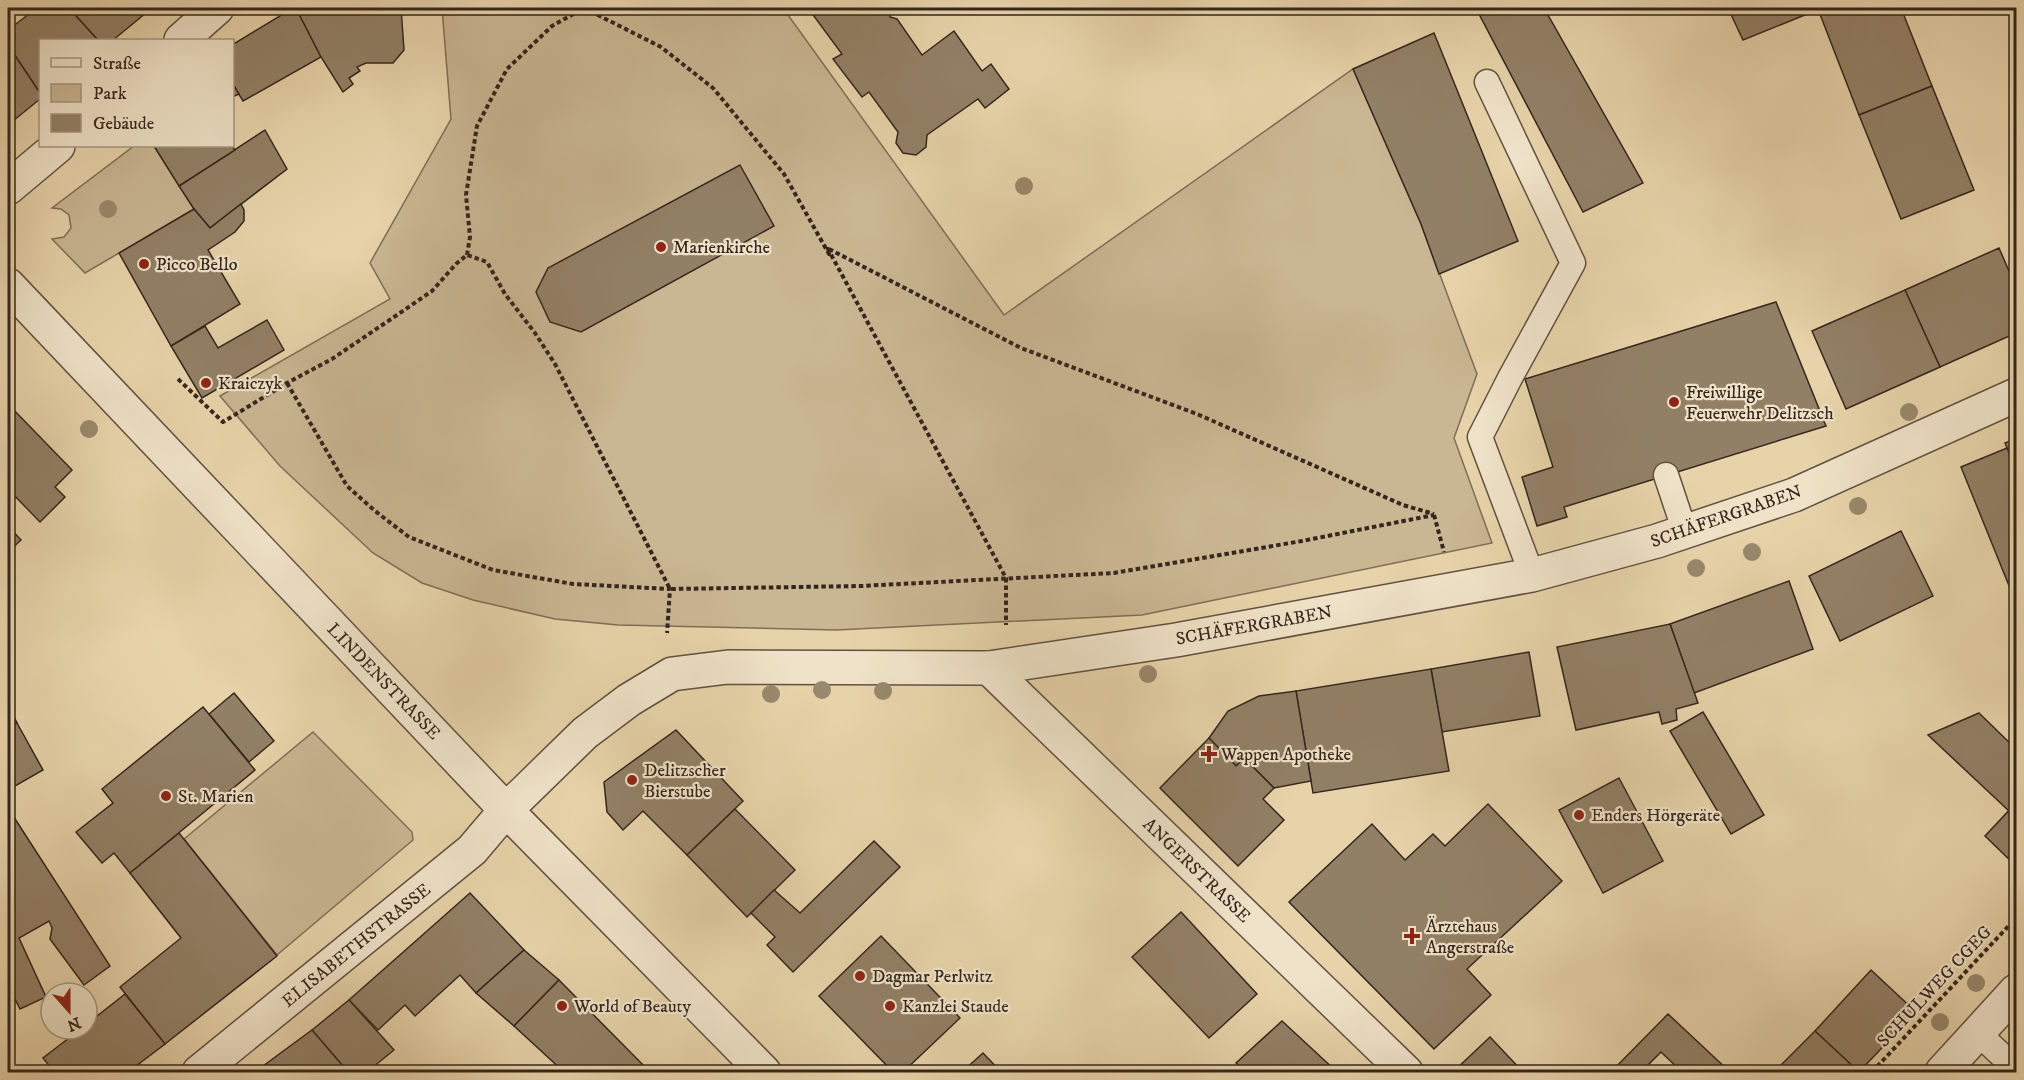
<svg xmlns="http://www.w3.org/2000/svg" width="2024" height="1080" viewBox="0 0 2024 1080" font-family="'IM FELL DW Pica',serif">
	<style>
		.green { fill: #c9b692; stroke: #7f6e58; stroke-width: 1.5 }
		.building { fill: #928066; stroke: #35261d; stroke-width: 1.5 }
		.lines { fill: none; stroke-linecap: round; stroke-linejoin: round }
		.service-casing { stroke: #625140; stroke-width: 27 }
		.minor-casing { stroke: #625140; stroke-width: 36 }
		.path { stroke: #35261d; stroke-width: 4; stroke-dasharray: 4.5 3; stroke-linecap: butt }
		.service { stroke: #efe2c8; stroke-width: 24 }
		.minor { stroke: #efe2c8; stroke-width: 33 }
		.tree { fill: #99886c }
		.poi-dot { fill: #8f2418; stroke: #efe2c8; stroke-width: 2 }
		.labels { text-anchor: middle; stroke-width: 4.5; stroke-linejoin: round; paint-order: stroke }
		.poi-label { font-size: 18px; fill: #35261d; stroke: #efe2c8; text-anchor: start }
		.street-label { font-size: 18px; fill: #35261d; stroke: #efe2c8 }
	</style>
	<rect width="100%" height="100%" fill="#e7d3aa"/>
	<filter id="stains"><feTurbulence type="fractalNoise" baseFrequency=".00333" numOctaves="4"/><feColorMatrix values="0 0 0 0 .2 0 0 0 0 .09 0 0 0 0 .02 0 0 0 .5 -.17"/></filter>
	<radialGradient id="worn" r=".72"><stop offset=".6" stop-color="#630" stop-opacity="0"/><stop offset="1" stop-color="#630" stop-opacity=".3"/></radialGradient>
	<g class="green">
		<path d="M442,8h341l221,307 349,-246 68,155 56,150 -23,64 38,105 -350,72 -306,15 -218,-5 -63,-6 -82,-19 -51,-17 -49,-30 -93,-87 -60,-70 170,-97 -20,-36 81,-144z"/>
		<path d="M134,146h20l40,63 -109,64 -33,-34 12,-2 7,-9 -2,-13 -8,-6 -9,-1z"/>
		<path d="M313,732l99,100 1,8 -136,115 -93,-116z"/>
	</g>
	<g class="building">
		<path d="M25,8h12l-7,5z"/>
		<path d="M37,8h32l29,32h-58v53l-32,-48v-15z"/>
		<path d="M69,8h83l-39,32h-15z"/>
		<path d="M293,8h3l25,49 -78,44 -11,-18v-38z"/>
		<path d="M305,8h96l3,42 -11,13h-27l-9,4 3,4 -11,7 4,6 -10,8 -22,-35 -23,-45z"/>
		<path d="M808,8h83l-1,9 7,2 25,36 32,-24 28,40 9,-7 18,25 -24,19 -7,-9 -51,36 -1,12 -10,8 -13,-2 -7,-10 2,-11 -29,-40 -7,5 -29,-38 9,-5z"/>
		<path d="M1493,8h51l99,175 -60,29 -104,-198z"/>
		<path d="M1728,8h94l-79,32z"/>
		<path d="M1822,8h79l31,78 -73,29 -41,-106z"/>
		<path d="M1434,33l84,208 -79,33 -18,-50 -68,-155z"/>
		<path d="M8,45l32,48v6l-32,26z"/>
		<path d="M232,83l7,11 -7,3z"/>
		<path d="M1932,86l42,104 -73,29 -42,-104z"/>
		<path d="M265,130l22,39 -77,59 -16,-19 -15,-23z"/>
		<path d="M154,146h78l3,4 -56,36z"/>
		<path d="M740,165l34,61 -193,106 -31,-10 -14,-30 12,-24z"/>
		<path d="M241,204l3,6v11l-9,11 -27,18 32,54 -69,42 -52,-93 75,-44 16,19z"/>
		<path d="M1999,248l17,39v46l-76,34 -35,-77z"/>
		<path d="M1905,290l35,77 -94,42 -34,-78z"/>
		<path d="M1776,302l50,124 -262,81 3,10 -30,9 -15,-49 31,-10 -28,-88z"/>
		<path d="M267,320l17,30 -82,48 -31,-52 34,-20 13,22z"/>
		<path d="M8,404l64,66 -17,17 10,10 -25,25 -32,-33z"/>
		<path d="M2016,439v31l-11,-27z"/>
		<path d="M2007,448l9,22v128h-2l-53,-131z"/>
		<path d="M8,526l13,14 -13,12z"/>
		<path d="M1901,531l32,65 -93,45 -31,-65z"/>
		<path d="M1789,581l24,68 -119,44 -24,-69z"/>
		<path d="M1670,624l28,79 -22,6 1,11 -15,4 -3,-12 -83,18 -19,-83z"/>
		<path d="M1529,652l11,64 -98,16 -11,-63z"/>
		<path d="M1431,669l18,102 -136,22 -17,-102z"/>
		<path d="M1296,691l15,90 -37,7 -30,-30 -8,8 -27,-28 19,-27 31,-15z"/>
		<path d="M234,693l40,48 -25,21 -40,-48z"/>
		<path d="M8,705l9,18 -9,4z"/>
		<path d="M203,707l52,63 -125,103 -16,-20 -12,10 -26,-31 37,-29 -11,-14z"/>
		<path d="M1703,712l61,103 -33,19 -61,-103z"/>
		<path d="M1979,713l37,36v54l-7,8 -81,-76z"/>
		<path d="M17,723l26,47 -35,20v-63z"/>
		<path d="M676,730l67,71 -56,54 -44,-44 -20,19 -16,-18 -3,-30z"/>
		<path d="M1209,738l27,28 8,-8 30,30 -11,11 21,21 -46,46 -78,-78z"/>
		<path d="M1619,778l44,83 -60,32 -44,-83z"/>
		<path d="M2016,803v63l-31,-30z"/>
		<path d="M1488,804l74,77 -95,88 24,26 -57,54 -145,-147 83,-78 33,36 28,-26 12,12z"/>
		<path d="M8,808l102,158 -26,19 -34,-46 2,-11 -3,-7 -30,17 27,59 -26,12 -12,-24z"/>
		<path d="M735,809l60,61 -48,47 -60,-62z"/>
		<path d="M179,833l98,123 -112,88 -45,-57 61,-49 -51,-65z"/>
		<path d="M874,841l26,26 -107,105 -26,-27 8,-8 -24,-24 23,-23 26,23z"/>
		<path d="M470,893l54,57 -48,43 -16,-18 -45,41 -10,-11 -27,25 -29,-30z"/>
		<path d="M1181,912l76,82 -48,44 -77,-81z"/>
		<path d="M881,936l79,82 -57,54h-10l-74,-76z"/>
		<path d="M524,950l35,30 -45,46 -38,-33z"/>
		<path d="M1871,970l45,42 -57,60 -44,-41z"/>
		<path d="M559,980l91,92h-86l-50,-46z"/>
		<path d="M125,994l40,50 -37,28h-74l-11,-14 38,-29h6v-5z"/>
		<path d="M349,1000l45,50 -27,22h-19l-36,-42z"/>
		<path d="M1668,1014l62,58h-48l-21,-20 -20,20h-30z"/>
		<path d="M1282,1021l55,51h-91l-10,-9z"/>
		<path d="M312,1030l36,42h-93z"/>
		<path d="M1815,1031l44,41h-85z"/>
		<path d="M1490,1037l33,35h-70z"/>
		<path d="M983,1053l18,19h-39z"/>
	</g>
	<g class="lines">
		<g class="service-casing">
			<g id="service">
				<path d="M1487,82l86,181 -63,115 -30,59 52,138"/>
				<path d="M1666,475l19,57"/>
				<path d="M1978,1033l38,36"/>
			</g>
		</g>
		<g class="minor-casing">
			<g id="minor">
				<path d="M181,40l36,-32"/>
				<path d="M8,188l50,-42"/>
				<path d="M8,285l498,525 258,262"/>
				<path d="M989,668l417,404"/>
				<path d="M199,1072l273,-222 34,-40 79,-77 44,-33 43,-26 56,-7 261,1 187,-28 356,-65 125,-34 137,-46 222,-100"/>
				<path d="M1942,1072l74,-81"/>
			</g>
		</g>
		<g class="path">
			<path d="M584,8l77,39 52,41 71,86 45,80 -1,-5 178,329v47"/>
			<path d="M829,249l192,99 176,66 206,91 31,9"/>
			<path d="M467,255l3,-18 -4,-42 11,-69 30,-57 45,-43 32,-18"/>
			<path d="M178,379l45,43 64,-39 45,-24 65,-44 35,-24 24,-27 11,-9 20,7 18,32 30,39 20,31 115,225 191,-3 253,-13 188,-32 132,-26"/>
			<path d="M287,383l60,103 28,25 34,26 84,33 80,14 97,5 -3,44"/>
			<path d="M1434,515l10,37"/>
			<path d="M1872,1072l144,-154"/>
		</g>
		<use href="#service" class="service"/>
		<use href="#minor" class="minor"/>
	</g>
	<g class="tree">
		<circle cx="1024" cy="186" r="9"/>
		<circle cx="108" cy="209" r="9"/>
		<circle cx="1909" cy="412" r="9"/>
		<circle cx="89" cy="429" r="9"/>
		<circle cx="1858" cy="506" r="9"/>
		<circle cx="1752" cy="552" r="9"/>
		<circle cx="1696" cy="568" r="9"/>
		<circle cx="1148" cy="674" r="9"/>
		<circle cx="822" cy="690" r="9"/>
		<circle cx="883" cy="691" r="9"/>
		<circle cx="771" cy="694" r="9"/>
		<circle cx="1976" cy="983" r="9"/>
		<circle cx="1940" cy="1022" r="9"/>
	</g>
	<g class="poi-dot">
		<circle cx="661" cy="247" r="6"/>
		<circle cx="144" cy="264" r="6"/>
		<circle cx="206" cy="383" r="6"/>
		<circle cx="1674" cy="402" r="6"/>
		<path d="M1206 745h6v6h6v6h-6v6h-6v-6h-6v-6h6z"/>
		<circle cx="632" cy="780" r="6"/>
		<circle cx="166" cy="796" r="6"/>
		<circle cx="1579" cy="815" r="6"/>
		<path d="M1409 927h6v6h6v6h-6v6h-6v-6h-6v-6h6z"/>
		<circle cx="860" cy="976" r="6"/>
		<circle cx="562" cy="1006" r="6"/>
		<circle cx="890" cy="1006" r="6"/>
	</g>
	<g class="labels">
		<g class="poi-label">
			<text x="673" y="253">Marienkirche</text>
			<text x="156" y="270">Picco Bello</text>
			<text x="218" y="389">Kraiczyk</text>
			<text x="1686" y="398">Freiwillige<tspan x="1686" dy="21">Feuerwehr Delitzsch</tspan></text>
			<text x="1221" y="760">Wappen Apotheke</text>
			<text x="644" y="776">Delitzscher<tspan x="644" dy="21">Bierstube</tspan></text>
			<text x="178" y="802">St. Marien</text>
			<text x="1591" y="821">Enders Hörgeräte</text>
			<text x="1426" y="932">Ärztehaus<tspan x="1426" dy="21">Angerstraße</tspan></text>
			<text x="872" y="982">Dagmar Perlwitz</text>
			<text x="574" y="1012">World of Beauty</text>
			<text x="902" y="1012">Kanzlei Staude</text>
		</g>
		<g class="street-label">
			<text transform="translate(1726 516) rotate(-19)" y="6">SCHÄFERGRABEN</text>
			<text transform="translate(1254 625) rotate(-10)" y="6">SCHÄFERGRABEN</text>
			<text transform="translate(384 681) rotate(46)" y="6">LINDENSTRASSE</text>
			<text transform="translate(1197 870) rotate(44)" y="6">ANGERSTRASSE</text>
			<text transform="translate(356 945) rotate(-39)" y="6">ELISABETHSTRASSE</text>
			<text transform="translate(1934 986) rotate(-47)" y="6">SCHULWEG CGEG</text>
		</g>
	</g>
	<rect width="2024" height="1080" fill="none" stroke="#e7d3aa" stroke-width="30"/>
	<rect x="9" y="9" width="2006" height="1062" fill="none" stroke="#35261d" stroke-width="3"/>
	<rect x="15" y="15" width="1994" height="1050" fill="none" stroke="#35261d" stroke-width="1.5"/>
	<rect x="39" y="39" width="195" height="108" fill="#efe2c8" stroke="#a59784" stroke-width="1.5"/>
	<rect x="51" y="58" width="30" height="9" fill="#efe2c8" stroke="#a59784" stroke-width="1.5"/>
	<text x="93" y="69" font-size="18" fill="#35261d">Straße</text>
	<rect x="51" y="84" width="30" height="18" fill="#c9b692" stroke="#a59784" stroke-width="1.5"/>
	<text x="93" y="99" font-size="18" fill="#35261d">Park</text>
	<rect x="51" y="114" width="30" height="18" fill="#928066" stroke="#a59784" stroke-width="1.5"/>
	<text x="93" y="129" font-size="18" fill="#35261d">Gebäude</text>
	<g transform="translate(69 1011) rotate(159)"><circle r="28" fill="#efe2c8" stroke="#a59784" stroke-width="1.5"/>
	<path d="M0-4.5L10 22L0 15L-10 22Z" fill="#8f2418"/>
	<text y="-9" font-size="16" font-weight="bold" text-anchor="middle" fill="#35261d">N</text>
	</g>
	<rect width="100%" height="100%" filter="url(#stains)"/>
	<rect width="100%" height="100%" fill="url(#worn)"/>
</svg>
